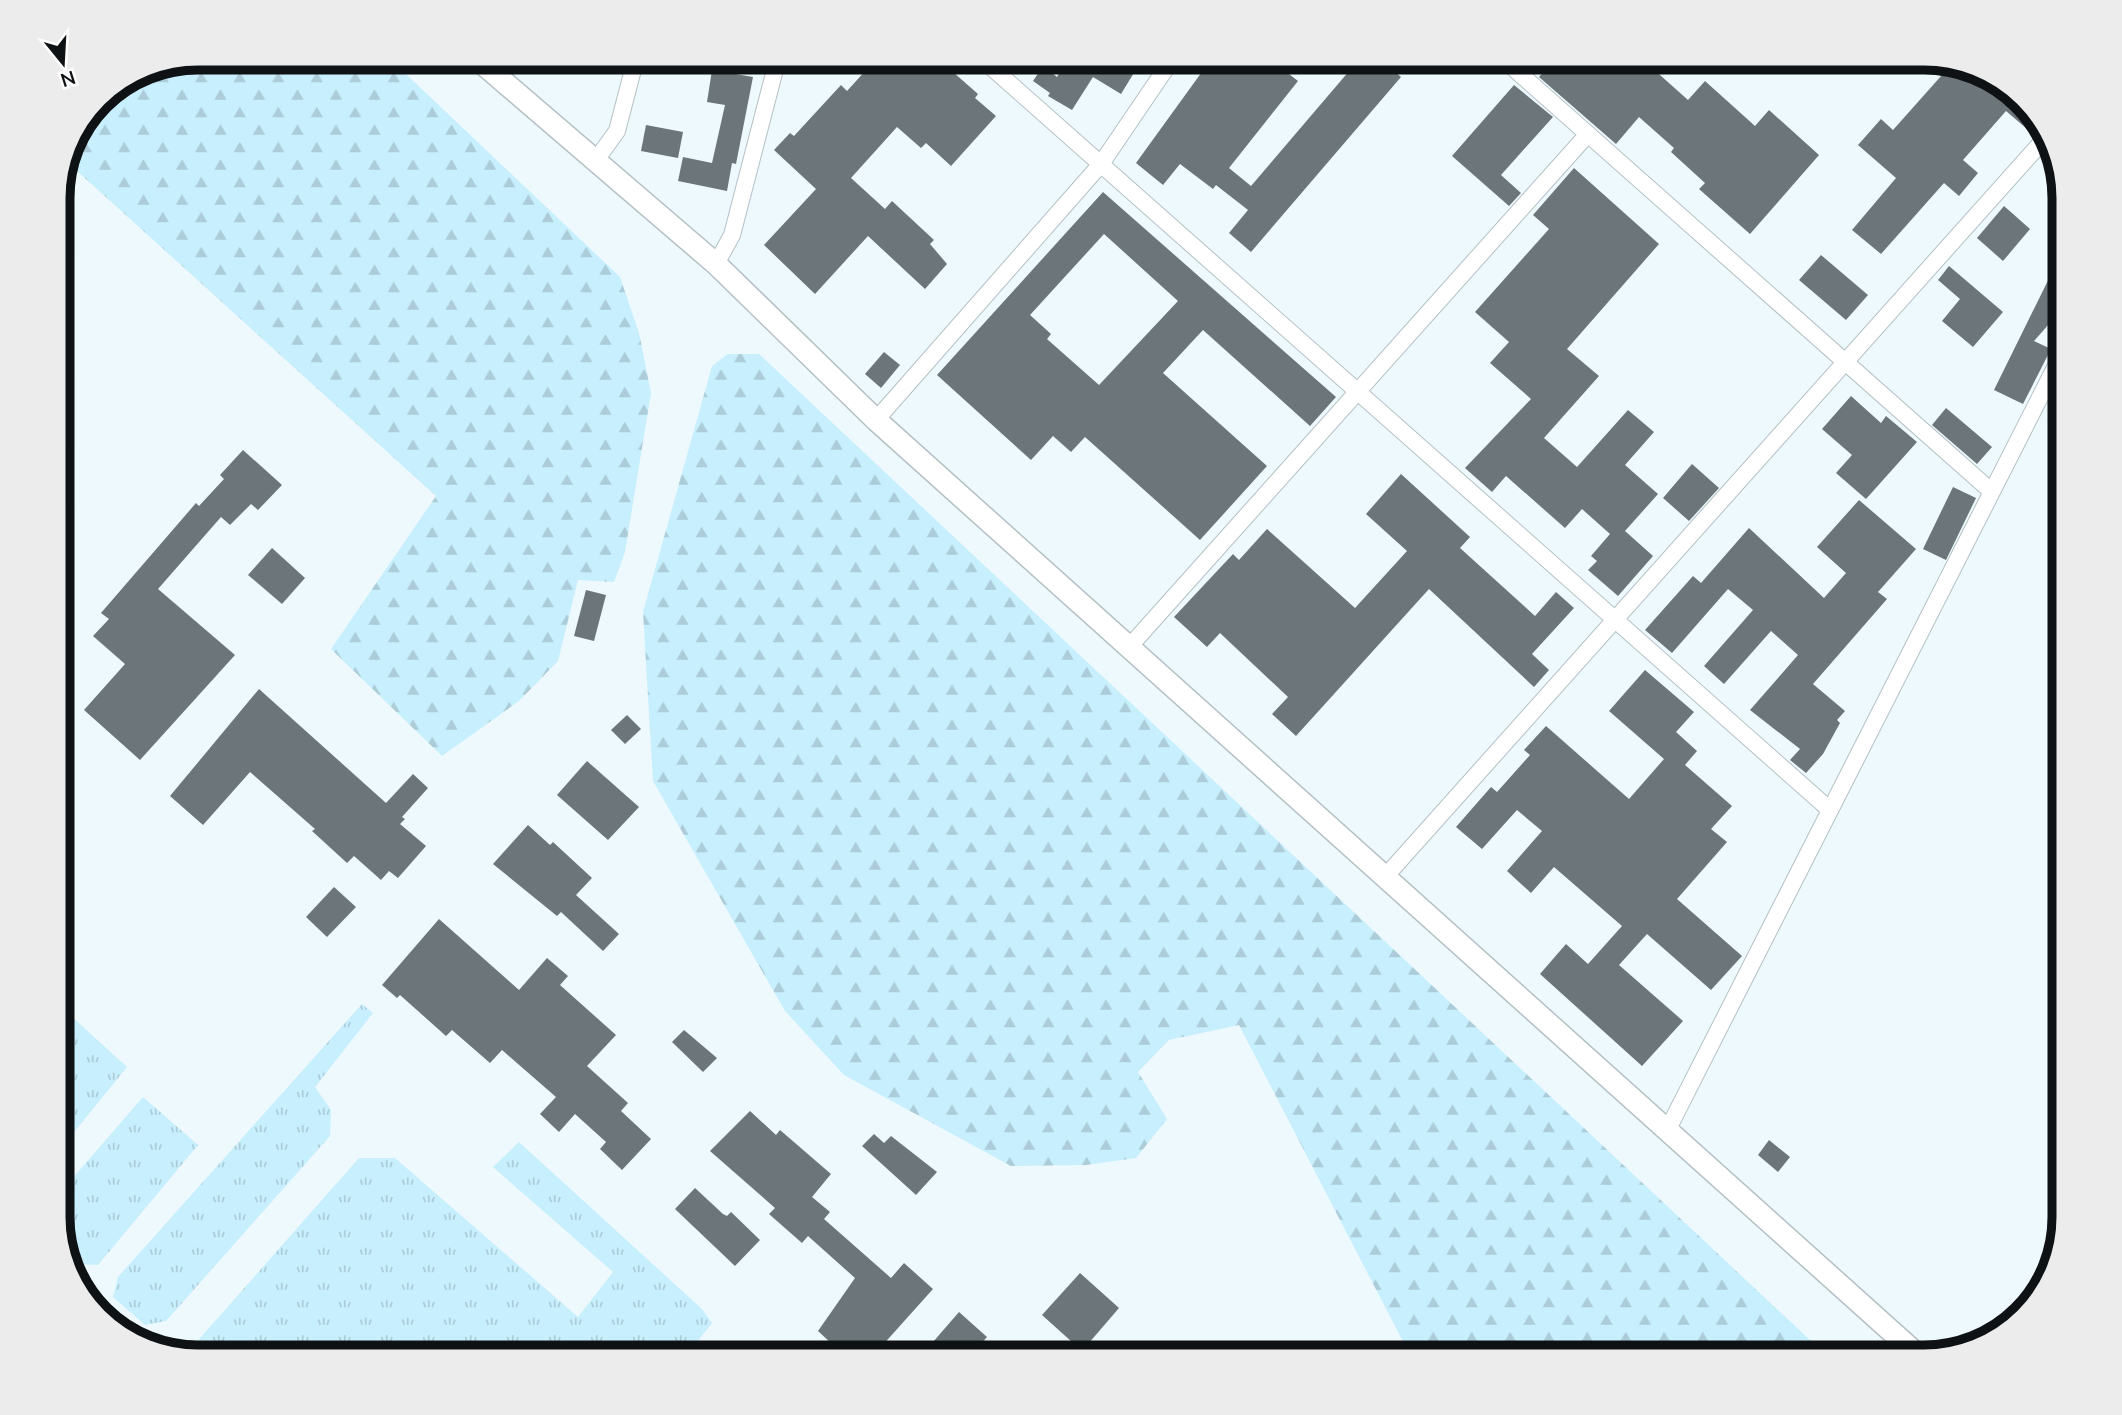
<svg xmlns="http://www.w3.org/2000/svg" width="2122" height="1415" viewBox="0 0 2122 1415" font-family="'Nunito Sans',sans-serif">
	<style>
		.grass { fill: url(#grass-tufts) }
		.forest { fill: url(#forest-firs) }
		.building { fill: #6c767a; fill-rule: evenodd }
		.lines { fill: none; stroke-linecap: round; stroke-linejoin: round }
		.minor-casing { stroke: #b4c0c4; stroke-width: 18 }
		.tertiary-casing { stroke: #b4c0c4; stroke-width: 24 }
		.minor { stroke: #fff; stroke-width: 16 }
		.tertiary { stroke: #fff; stroke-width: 21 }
		.rim { fill: none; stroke: #0e1214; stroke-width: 9 }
	</style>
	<defs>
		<pattern id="grass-tufts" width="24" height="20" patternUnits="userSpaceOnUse" patternTransform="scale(1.75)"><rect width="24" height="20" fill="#c8effd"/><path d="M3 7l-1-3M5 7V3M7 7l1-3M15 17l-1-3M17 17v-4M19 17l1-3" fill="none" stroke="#abccd8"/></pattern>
		<pattern id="forest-firs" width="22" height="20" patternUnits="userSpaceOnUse" patternTransform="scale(1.75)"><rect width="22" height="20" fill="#c8effd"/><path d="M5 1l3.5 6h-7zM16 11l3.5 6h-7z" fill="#abccd8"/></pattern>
	</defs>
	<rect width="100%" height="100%" fill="#edf9fd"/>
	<g class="grass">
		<path d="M58,1004l69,63 -69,85z"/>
		<path d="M362,1004l11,9 -58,74 16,23 -1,26 -164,185 -21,4 -32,-28 5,-20z"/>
		<path d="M143,1097l55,48 -100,120 -22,-1c-19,-18 -18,-44 -18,-69z"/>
		<path d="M519,1142l183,167 10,14 -27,34 -493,-1 2,-11 165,-187h36l183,159 35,-45 -120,-105z"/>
	</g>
	<g class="forest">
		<path d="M198,58h191l231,219 19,56 12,60 -26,159 -11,30 -36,-2 -20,81 -39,40 -77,55 -111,-107 105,-153 -371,-336c9,-39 43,-76 79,-92 16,-6 37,-7 54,-10z"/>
		<path d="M728,354h31l1069,1003h-417l-172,-332 -70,15 -31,32 29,47 -31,39 -50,7 -75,1 -167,-91 -59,-64 -132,-230 -10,-169 69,-246z"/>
	</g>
	<g class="building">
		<path d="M877,58h60l41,36 -3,4 21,18 -45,50 -25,-23 -5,5 -24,-21 -46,51 34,31 7,-8 42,39 -4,4 17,20 -22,25 -57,-53 -53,58 -51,-49 52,-56 -42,-39 16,-17 4,3 47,-51 6,6z"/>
		<path d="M1063,58h80l-22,36 -28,-17 -21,33 -24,-14 2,-3 -17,-12 10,-15 14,11 10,-17z"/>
		<path d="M1212,58h56l30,23 -69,87 22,18 105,-123 5,4 8,-9h10l22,19 -150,175 -22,-19 19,-23 -32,-25 -3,4 -33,-25 -17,21 -27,-22z"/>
		<path d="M1556,58h85l47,42 17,-19 50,45 14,-16 50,45 -69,79 -51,-45 6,-6 -34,-31 3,-4 -35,-31 -23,27 -77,-67z"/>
		<path d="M1950,66l52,16 42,44 -10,9 -28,-24 -43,49 15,13 -19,23 -15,-13 -63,71 -29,-24 44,-52 -38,-33 23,-26 12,11z"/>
		<path d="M712,70l41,7 -17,87 -4,-1 -5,28 -49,-10 5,-24 29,6 13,-58 -18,-3z"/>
		<path d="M1514,85l39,32 -52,58 20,18 -12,13 -57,-50z"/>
		<path d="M646,125l37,7 -5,26 -37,-7z"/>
		<path d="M1574,168l85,76 -92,105 32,27 -55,62 33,29 51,-57 26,22 -29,33 33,29 -33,37 28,25 -35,40 -30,-26 9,-9 -6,-5 19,-22 -28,-25 -17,19 -59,-52 -14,16 -27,-24 66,-69 -41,-36 19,-21 -34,-30 74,-83 -16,-14z"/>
		<path d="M1103,192l233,205 -26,29 -107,-96 -40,43 104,93 -67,74 -115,-103 -14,15 -18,-16 -22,24 -94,-85zM1104,234l74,67 -79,84 -52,-46 4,-5 -21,-19z"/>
		<path d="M2004,206l26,23 -27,32 -26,-23z"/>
		<path d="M2064,248v59l-30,34 17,8 -28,55 -29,-14z"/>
		<path d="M1821,255l47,40 -22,25 -47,-40z"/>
		<path d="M1949,266l54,46 -30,35 -31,-26 18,-22 -22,-19z"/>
		<path d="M884,352l16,13 -19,23 -16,-14z"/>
		<path d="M1851,396l30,27 5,-7 31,26 -51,57 -30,-26 16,-18 -30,-26z"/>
		<path d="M1946,408l46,39 -15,17 -45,-39z"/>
		<path d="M243,450l39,35 -24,25 -7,-6 -21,21 -9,-8 -63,72 77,66 -95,105 -56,-50 41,-46 -32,-28 16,-17 -8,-6 95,-110 3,3 25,-27 -4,-4z"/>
		<path d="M1692,464l27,24 -30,33 -26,-23z"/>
		<path d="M1401,474l69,63 -10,11 75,68 21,-24 18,16 -42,46 17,16 -15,17 -105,-98 -133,147 -24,-22 16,-17 -68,-64 -13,14 -33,-30 59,-63 6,6 28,-31 88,79 52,-57 -41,-37z"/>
		<path d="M1953,487l23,11 -30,62 -23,-11z"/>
		<path d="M1859,500l57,49 -38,43 9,7 -74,85 32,27 -8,9 3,3 -17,31 -17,19 -16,-13 10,-11 -50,-39 48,-55 -27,-24 -47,53 -20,-18 49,-56 -25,-21 -56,64 -27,-23 48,-54 8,7 48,-55 75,70 22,-25 -29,-26z"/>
		<path d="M272,548l33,30 -23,26 -34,-29z"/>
		<path d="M586,590l20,5 -12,46 -20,-5z"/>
		<path d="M1645,670l49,42 -18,20 21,19 -12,14 47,41 -21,23 16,13 -50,57 65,57 -31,34 -64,-56 -28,31 64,56 -41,45 -102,-92 26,-30 22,20 34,-38 -68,-59 -23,26 -24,-22 35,-40 -25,-21 -35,39 -26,-22 35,-40 6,5 33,-37 -6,-5 22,-24 83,73 35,-40 -55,-48z"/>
		<path d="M259,689l127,114 27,-29 15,14 -26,29 3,2 -5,5 26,22 -28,32 -9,-7 -8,9 -27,-24 -7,7 -35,-32 3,-2 -65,-57 -47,53 -33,-29z"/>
		<path d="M627,715l14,14 -16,15 -14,-14z"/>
		<path d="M587,761l52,46 -31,33 -51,-45z"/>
		<path d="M528,825l22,20 3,-3 39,36 -16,17 43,39 -16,17 -42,-39 -4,4 -64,-52z"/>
		<path d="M334,887l22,20 -29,30 -21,-20z"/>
		<path d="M439,919l80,71 28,-32 21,18 -8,9 56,50 -29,31 41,37 -7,8 30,28 -29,31 -22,-21 6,-7 -31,-28 -16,18 -19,-18 16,-17 -54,-47 -12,13 -38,-33 -6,6 -46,-41 -3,3 -15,-13z"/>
		<path d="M684,1030l33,28 -14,14 -31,-30z"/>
		<path d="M750,1111l26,24 4,-5 51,44 -19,23 18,15 -6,7 67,59 13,-15 29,26 -61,68h-52l12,-13 -14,-13 37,-53 -47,-42 -6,7 -33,-29 6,-6 -65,-57z"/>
		<path d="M874,1134l10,9 7,-7 46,36 -21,23 -54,-49z"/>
		<path d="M1769,1140l21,17 -12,15 -20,-17z"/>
		<path d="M695,1188l28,26 4,2 4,-4 29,28 -25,26 -60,-57z"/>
		<path d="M1080,1273l39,35 -37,43 -40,-36z"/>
		<path d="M959,1312l28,25 -18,20h-49z"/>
	</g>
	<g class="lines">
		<g class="minor-casing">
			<g id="minor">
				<path d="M981,58l849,752"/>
				<path d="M1502,58l489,433"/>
				<path d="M596,160l21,-29 19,-73"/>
				<path d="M716,264l16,-29 46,-177"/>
				<path d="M876,420l225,-256 72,-106"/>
				<path d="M1130,646l458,-512"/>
				<path d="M1385,877l663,-742"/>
				<path d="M1667,1131l397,-781"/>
			</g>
		</g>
		<g class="tertiary-casing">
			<path id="tertiary" d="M476,58l240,206 160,156 1044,937"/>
		</g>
		<use href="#minor" class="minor"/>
		<use href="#tertiary" class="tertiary"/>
	</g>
	<path d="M0 0H2122V1415H0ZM198 70H1924A128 128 0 0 1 2052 198V1217A128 128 0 0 1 1924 1345H198A128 128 0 0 1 70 1217V198A128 128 0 0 1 198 70Z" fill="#ececec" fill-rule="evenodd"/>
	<path class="rim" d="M198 70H1924A128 128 0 0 1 2052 198V1217A128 128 0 0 1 1924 1345H198A128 128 0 0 1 70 1217V198A128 128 0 0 1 198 70Z"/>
	<g transform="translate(63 63) rotate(162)" stroke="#ffffff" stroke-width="5" paint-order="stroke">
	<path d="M0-5L12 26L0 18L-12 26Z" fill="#0e1214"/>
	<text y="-10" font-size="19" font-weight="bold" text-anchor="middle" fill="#0e1214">N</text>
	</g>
</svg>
